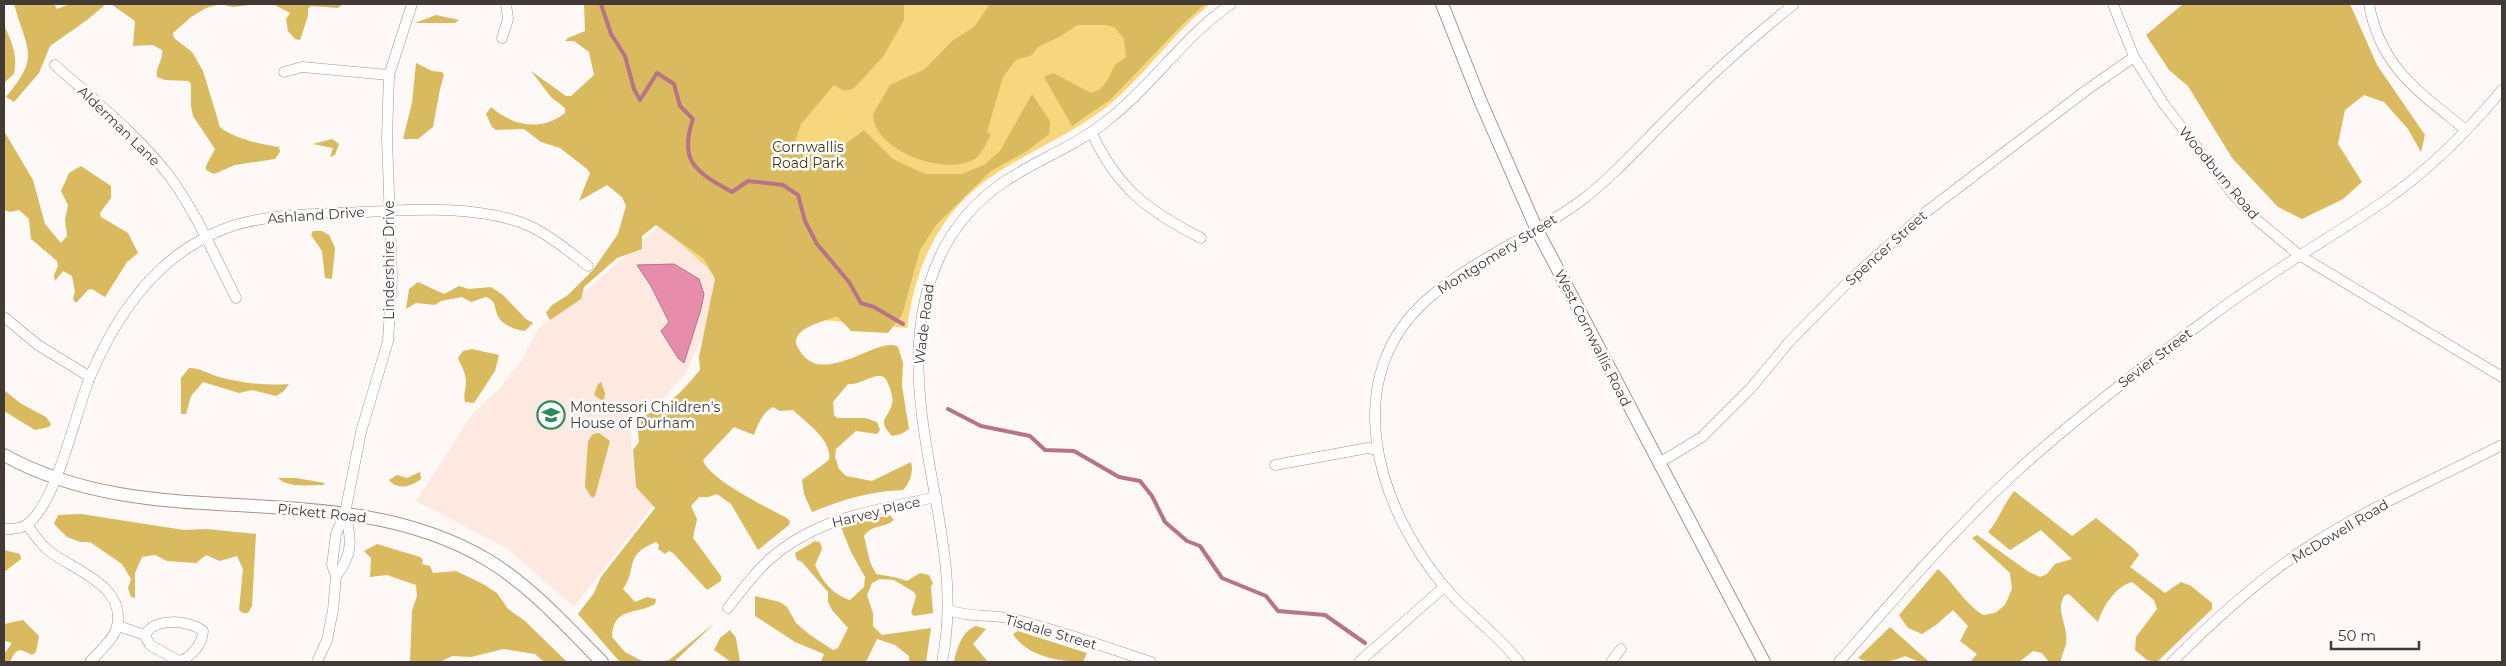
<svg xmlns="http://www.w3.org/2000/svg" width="2506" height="666" viewBox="0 0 2506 666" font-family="Montserrat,sans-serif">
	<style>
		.built { fill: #fee9e0 }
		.green { fill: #f6d77e }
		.forest { fill: #daba5e }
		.water { fill: #e88cab; stroke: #b77388 }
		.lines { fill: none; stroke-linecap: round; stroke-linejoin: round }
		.stream { stroke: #b77388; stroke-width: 4 }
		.minor-casing { stroke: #ab9388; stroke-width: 11 }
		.tertiary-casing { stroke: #ab9388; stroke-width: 14 }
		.minor { stroke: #fff; stroke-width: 10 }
		.tertiary { stroke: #fff; stroke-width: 12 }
		.labels { text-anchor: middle; stroke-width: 5; stroke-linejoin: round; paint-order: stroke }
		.street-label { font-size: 14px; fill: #443a35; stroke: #fff }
		.park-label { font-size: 14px; fill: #44370f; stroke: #fff }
		.poi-label { font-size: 14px; fill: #443a35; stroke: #fff; text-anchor: start }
	</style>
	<rect width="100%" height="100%" fill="#fef8f6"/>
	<path class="built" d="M659,226l33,22 25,27 -6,44 -26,55 -24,27 -18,1 -13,15 4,65 20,22 -80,103 -66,-58 -92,-48 57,-88 26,-24 23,-29 16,-31 41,-32z"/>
	<path class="green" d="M673,4h537c-39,31 -66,73 -105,104 -31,24 -68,40 -102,61 -60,36 -87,91 -96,159l-106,-10 -17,18 -231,-206z"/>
	<g class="forest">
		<path d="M14,4h40l3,5 13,-5h36l-19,16 -37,26 -11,27 -25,29 -8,-5c35,-41 21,-46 8,-93z"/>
		<path d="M111,4h147l-25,3 -13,-3 -14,4 -15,9 -18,16 1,5 18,14 11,19 17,56c12,11 43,18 59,20l1,5 -5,7 -40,6 -21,9 -8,-4v-4l9,-17 -22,-33 -2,-10v-22l-3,-3 -23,-1 -8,-3c-2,-10 7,-18 5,-27l-9,-5 -20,1 2,-25z"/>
		<path d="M273,4h70l-5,4 -27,-2 -3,3v7l-8,24 -5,-1 -7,-8 -2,-12 4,-6z"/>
		<path d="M584,4h320v16l-21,37 -30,32 -9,2 -10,-6 -33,39 -9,27c31,10 48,-2 72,-21l29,29 12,6 21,9h36l22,-9 16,-14 32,-57 18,27 -1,13 -22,17 -36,20 -55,54 -16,25 -18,65 -14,18 -37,-2 -14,-15c-12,5 -33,9 -40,21 -3,5 0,10 3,14 23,38 80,-17 98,-4l5,16 -1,23 7,43 -8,5 -9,2c-16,-17 -4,-16 0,-32 2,-7 -3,-20 -7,-26 -10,-7 -24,8 -37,6l-15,18 1,13 3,3h28l12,4 3,8 -3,4 -21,-3 -20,18 -1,8 4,12 7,7 26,5 39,-19c3,9 -1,21 -8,28 -33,1 -61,10 -91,22l-8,-18 -2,-14 27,-20c4,-20 -24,-38 -36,-50l-13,1 -7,-4c-10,5 -16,18 -19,28l-20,-8 -31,33c5,19 65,48 84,58l3,3 -1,4 -31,25 -27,-46 -14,-10 -9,3h-9l-8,9 6,13 -4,19 28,38v5l-14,9 -34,-37 -4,-2 -4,3 -7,-5 1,-4 -3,-3c-33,13 -18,26 -33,47l12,13 12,-5 9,2 -1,5c-18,11 -42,2 -43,33l13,15 19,10h-24l-42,-48 16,-21 7,-16 54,-69 -19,-21 -3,-37 6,-8 -2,-21c8,-7 18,-9 28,-16 13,-9 24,-22 35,-35l-1,-13 16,-78 -11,-20 -48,-34 -14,11v13l-25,9 -33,29 -3,12 -31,21 -4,-7 6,-8 16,-10 25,-25 25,-36 8,-28 -4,-9 -15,-12 -28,16 11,-28 -3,-4 -27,-21 -19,-6 -17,-13 -28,1 -4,-3 -6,-13 5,-7c22,19 50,25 74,6v-5l-14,-11 -20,-26 35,25h5l23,-21 -5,-23 -15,-11h-9l3,-3 17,-7z"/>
		<path d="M990,4h215l-22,20 -72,75 -39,27 -28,-49 9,-4 38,20c15,-4 16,-14 23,-26 2,-4 9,-7 12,-10l-2,-18 -9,-11 -8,-3h-30l-16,11 -23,11 -6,8 -16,5 -13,17 -16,55 4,3c-4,7 -9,18 -15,23 -28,20 -103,-7 -103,-44l17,-29 35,-16 27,-28 22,-14z"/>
		<path d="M2183,4h167l27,61 48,70 -4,17 -13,-23 -24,-27 -20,-7 -19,15 -7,34 24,38 -19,17 -41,20 -24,-12 -46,-49 -44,-72 -19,-16 -23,-35z"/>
		<path d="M436,15l23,5 -4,3h-40z"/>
		<path d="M4,25c8,18 14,30 10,49l-10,9z"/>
		<path d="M416,63l16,8 10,1 2,3 -4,14 -7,38 -15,12h-15l9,-36z"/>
		<path d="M4,131l29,49 12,44 16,19 6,-7 -2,-16 3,-15 -7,-14 8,-18 12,-7 30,20v12l-11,15 1,4 27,16 10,20 -11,9 -22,35 -13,-8 -4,1 -12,13 -3,-4 2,-8 -3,-15 -9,-5 -8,10 -1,-6 4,-9 -1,-5 -26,-22 -2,-20 -10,-9 -9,2 -6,-2z"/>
		<path d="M332,139l7,5 -4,11 -5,2 3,-9 -20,-4z"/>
		<path d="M313,231h9l7,4 6,13 -3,31 -7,-1 -3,-27 -11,-16z"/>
		<path d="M418,282l26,12 15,-8 10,3 22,-2 12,8 23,24 7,4 -8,8c-9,-1 -23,-6 -27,-15 -4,-8 -1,-15 -12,-19l-15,5 -9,-5 -21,4 -6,4 -19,-2 -10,6 3,-20z"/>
		<path d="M472,349l27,6 -4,16 -21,32 -9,-1c-2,-9 1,-12 1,-20 0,-9 -5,-17 -8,-24l5,-7z"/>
		<path d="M189,368c12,0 19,6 30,9 22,6 47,9 70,7l-5,7 -8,5 -24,-6 -13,3 -36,-11 -12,14 -5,18h-5v-36z"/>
		<path d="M601,382l4,11 -1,9 -10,-7 4,-11z"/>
		<path d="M4,390l16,13 26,14 5,7 -2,3 -14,3 -31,-19z"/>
		<path d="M599,433l11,8 -15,55 -3,2 -7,-11 3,-46 5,-7z"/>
		<path d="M420,472l1,7c-9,7 -23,12 -32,1l8,-5 10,3z"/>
		<path d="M278,478h18l29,5 -2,2c-13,0 -36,3 -45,-7z"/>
		<path d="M2014,491l58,45 24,-18 38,31 5,6 -9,12 35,26 16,-11 10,4 21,17v6l-55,53 -10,-2 -12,-10 1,-13 21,-28 -3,-9 -22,-18c-16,4 -29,24 -34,40l-29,-28 -4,1c-11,15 4,31 1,48 -1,7 -5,12 -5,19h-12l-7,-9 -9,-2 -14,11h-49l7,-8 -17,-13 8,-15 -15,-16 -17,15 -14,9 -14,-6 -9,-13 39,-46c18,16 25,33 45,46l12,-2 10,-8 7,-16 -2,-16 -38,-35 5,-3 52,37 11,5 7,-3 8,-10 17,-5 -31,-29 -31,20 -22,-18c11,-12 15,-27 26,-41z"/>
		<path d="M81,514l103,16 23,-1 49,5 -4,72 -4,7h-5l-4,-3 4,-41 -6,-13 -17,5 -14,-6 -10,8 -29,-2 -12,-6 -13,2 -7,16v25l-4,-1 -3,-9 3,-9 -9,-15 -32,-22h-10l-13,-5 -13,-13 4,-9z"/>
		<path d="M890,515l4,5c-9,8 -22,4 -30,16l6,26 6,12c11,2 21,3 31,7l13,-8 9,2 4,8 -2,4 2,26 -19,3 -3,-3 5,-17 -2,-4 -20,-12 -14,-1 -8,4 -5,12 6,18v13l9,9 49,-7 -5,34h-17v-6l-14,-11 -18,-6 -11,23h-45l3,-8 -29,-12 -40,-26v-20l25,6 7,5 9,16 14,12 23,15 5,-2 10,-20 -16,-18 -4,-8v-10l-26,-30 -5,-2 -2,-7 20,-12 5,1 2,7 -7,16c7,16 18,30 35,35l14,-13 1,-10 -14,-25 -10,-25 8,-4z"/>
		<path d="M377,544l43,13 3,3 -1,4 8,2 3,7 23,-2 27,13 14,9 11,16 17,12 42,41h-23l-9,-8 -32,-5 -32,8 -19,-1 -12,6h-30l2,-51 5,-15 -1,-11 -29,-10 -17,2 1,-19 -7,-7z"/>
		<path d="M4,550l16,4 1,5 -17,13z"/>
		<path d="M23,620l16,16 -3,16 -4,3c-14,-8 -16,-6 -22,7h-6v-8l8,-11 -7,-2 -1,-17z"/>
		<path d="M715,623l-41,39h-17l12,-2z"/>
		<path d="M976,626l10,3 -13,15 15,18h-34c3,-14 8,-31 22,-36z"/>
		<path d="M1890,627l37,33 4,2h-11l-15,-6c-13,6 -34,10 -47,2z"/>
		<path d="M730,630l6,8 4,24h-9l-17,-12 6,-12z"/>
		<path d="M1018,631l69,22 -4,9c-24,0 -57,-6 -70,-28z"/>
	</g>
	<path class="water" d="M674,264l25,15 5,15 -3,15 -17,54 -6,-5 -17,-27 8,-9 -18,-36 -14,-21z"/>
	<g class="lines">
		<g class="stream">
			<path d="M601,4l10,30 14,22 9,33 6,11 17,-27 17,11 6,22 13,13c-15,44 4,53 39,73l16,-11 35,4 15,10 7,26 12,23 32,38 12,21 13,4 29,17"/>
			<path d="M948,409l33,17 49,10 15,14 29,1 45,26 21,4 12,15 13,26 22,19 13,5 22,32 44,18 12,15 47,4 40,28"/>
		</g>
		<g class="minor-casing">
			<g id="minor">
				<path d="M2113,4l21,53 29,46 69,90 25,27 42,35 203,122"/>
				<path d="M2369,4c11,63 50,88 97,126"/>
				<path d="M502,38l6,-19 -2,-15"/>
				<path d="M55,65c39,35 83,70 115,112 27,37 45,80 66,121"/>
				<path d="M284,72l18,-5 87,8"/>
				<path d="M1092,133c25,55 56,78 109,105"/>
				<path d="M4,317l34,28 52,32"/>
				<path d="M1659,463l43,-26 48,-48 40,-48 59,-60 77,-69 162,-123 46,-32"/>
				<path d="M1275,465l93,-17 10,2"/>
				<path d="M27,525c7,9 13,19 22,26 24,19 77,34 68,75 -2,13 -19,26 -27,36"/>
				<path d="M4,529c9,0 18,0 25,-6 29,-25 46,-109 61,-146 15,-36 35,-70 61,-98 22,-24 53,-44 84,-54 42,-12 84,-11 127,-13 53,-2 106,-7 158,10 25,9 47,28 68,44"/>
				<path d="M336,576c17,-21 16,-37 9,-63"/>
				<path d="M728,608c13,-17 26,-35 42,-49 47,-42 107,-49 166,-62"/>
				<path d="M949,610c20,8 43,4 64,9 47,12 93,28 138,43"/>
				<path d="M118,626l27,9 5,10 29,16c12,-3 24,-18 24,-30 -13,-11 -49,-14 -58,4"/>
				<path d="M317,662l10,-22 6,-30 3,-34 -4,-11 4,-31 9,-21 16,-81 27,-91 4,-63 -5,-140 2,-63 23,-71"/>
				<path d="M942,662c18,-88 -12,-168 -21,-255 -10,-87 7,-174 83,-225 34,-23 72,-36 104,-62 45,-35 76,-84 123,-116"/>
				<path d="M1359,662l85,-75"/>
				<path d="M1519,662c-22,-29 -53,-49 -76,-77 -67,-81 -106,-209 -13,-288 46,-39 104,-61 152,-97 30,-23 55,-51 82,-78 41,-42 85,-82 130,-118"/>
				<path d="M1611,662l10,-13"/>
				<path d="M1839,662c57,-65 114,-132 178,-191 62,-56 129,-107 197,-157 54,-41 113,-74 169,-112 45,-31 84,-70 119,-112"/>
				<path d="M2172,662c42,-42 89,-85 139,-117 60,-39 127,-67 191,-100"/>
			</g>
		</g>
		<g class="tertiary-casing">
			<g id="tertiary">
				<path d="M1442,4l38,96 57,130 227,432"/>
				<path d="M4,455c151,84 331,16 482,104 44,26 80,67 116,103"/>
			</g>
		</g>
		<use href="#minor" class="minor"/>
		<use href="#tertiary" class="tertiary"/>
	</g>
	<defs>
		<g id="school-ring" transform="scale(1.4375)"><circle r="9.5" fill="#fff" stroke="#2f885d" stroke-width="1.5"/><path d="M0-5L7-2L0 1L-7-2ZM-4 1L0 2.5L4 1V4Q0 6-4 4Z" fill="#2f885d"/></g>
	</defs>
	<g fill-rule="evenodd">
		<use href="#school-ring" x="551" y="415"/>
	</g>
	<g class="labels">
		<g class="street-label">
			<text transform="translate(119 126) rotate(44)" y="5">Alderman Lane</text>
			<text transform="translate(2219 173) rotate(50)" y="5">Woodburn Road</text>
			<text transform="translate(316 215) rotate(-4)" y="5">Ashland Drive</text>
			<text transform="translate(1886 248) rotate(-42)" y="5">Spencer Street</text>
			<text transform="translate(1497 254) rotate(-32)" y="5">Montgomery Street</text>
			<text transform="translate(389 260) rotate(-90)" y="5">Lindershire Drive</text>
			<text transform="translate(924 324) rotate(-83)" y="5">Wade Road</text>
			<text transform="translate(1593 338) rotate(63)" y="5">West Cornwallis Road</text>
			<text transform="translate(2155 358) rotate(-37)" y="5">Sevier Street</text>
			<text transform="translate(876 512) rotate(-14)" y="5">Harvey Place</text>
			<text transform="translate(322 513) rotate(6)" y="5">Pickett Road</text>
			<text transform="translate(2340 531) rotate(-31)" y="5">McDowell Road</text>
			<text transform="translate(1051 632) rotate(16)" y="5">Tisdale Street</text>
		</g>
		<g class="park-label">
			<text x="808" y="152">Cornwallis<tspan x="808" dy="16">Road Park</tspan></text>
		</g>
		<g class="poi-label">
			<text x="570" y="412">Montessori Children's<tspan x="570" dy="16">House of Durham</tspan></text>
		</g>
	</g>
	<rect width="2506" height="666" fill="none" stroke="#443a35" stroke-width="10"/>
	<path d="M2331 641v8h88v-8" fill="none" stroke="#443a35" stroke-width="2.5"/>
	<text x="2338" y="641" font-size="15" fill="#443a35" stroke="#ffffff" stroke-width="4" paint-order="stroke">50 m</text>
</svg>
